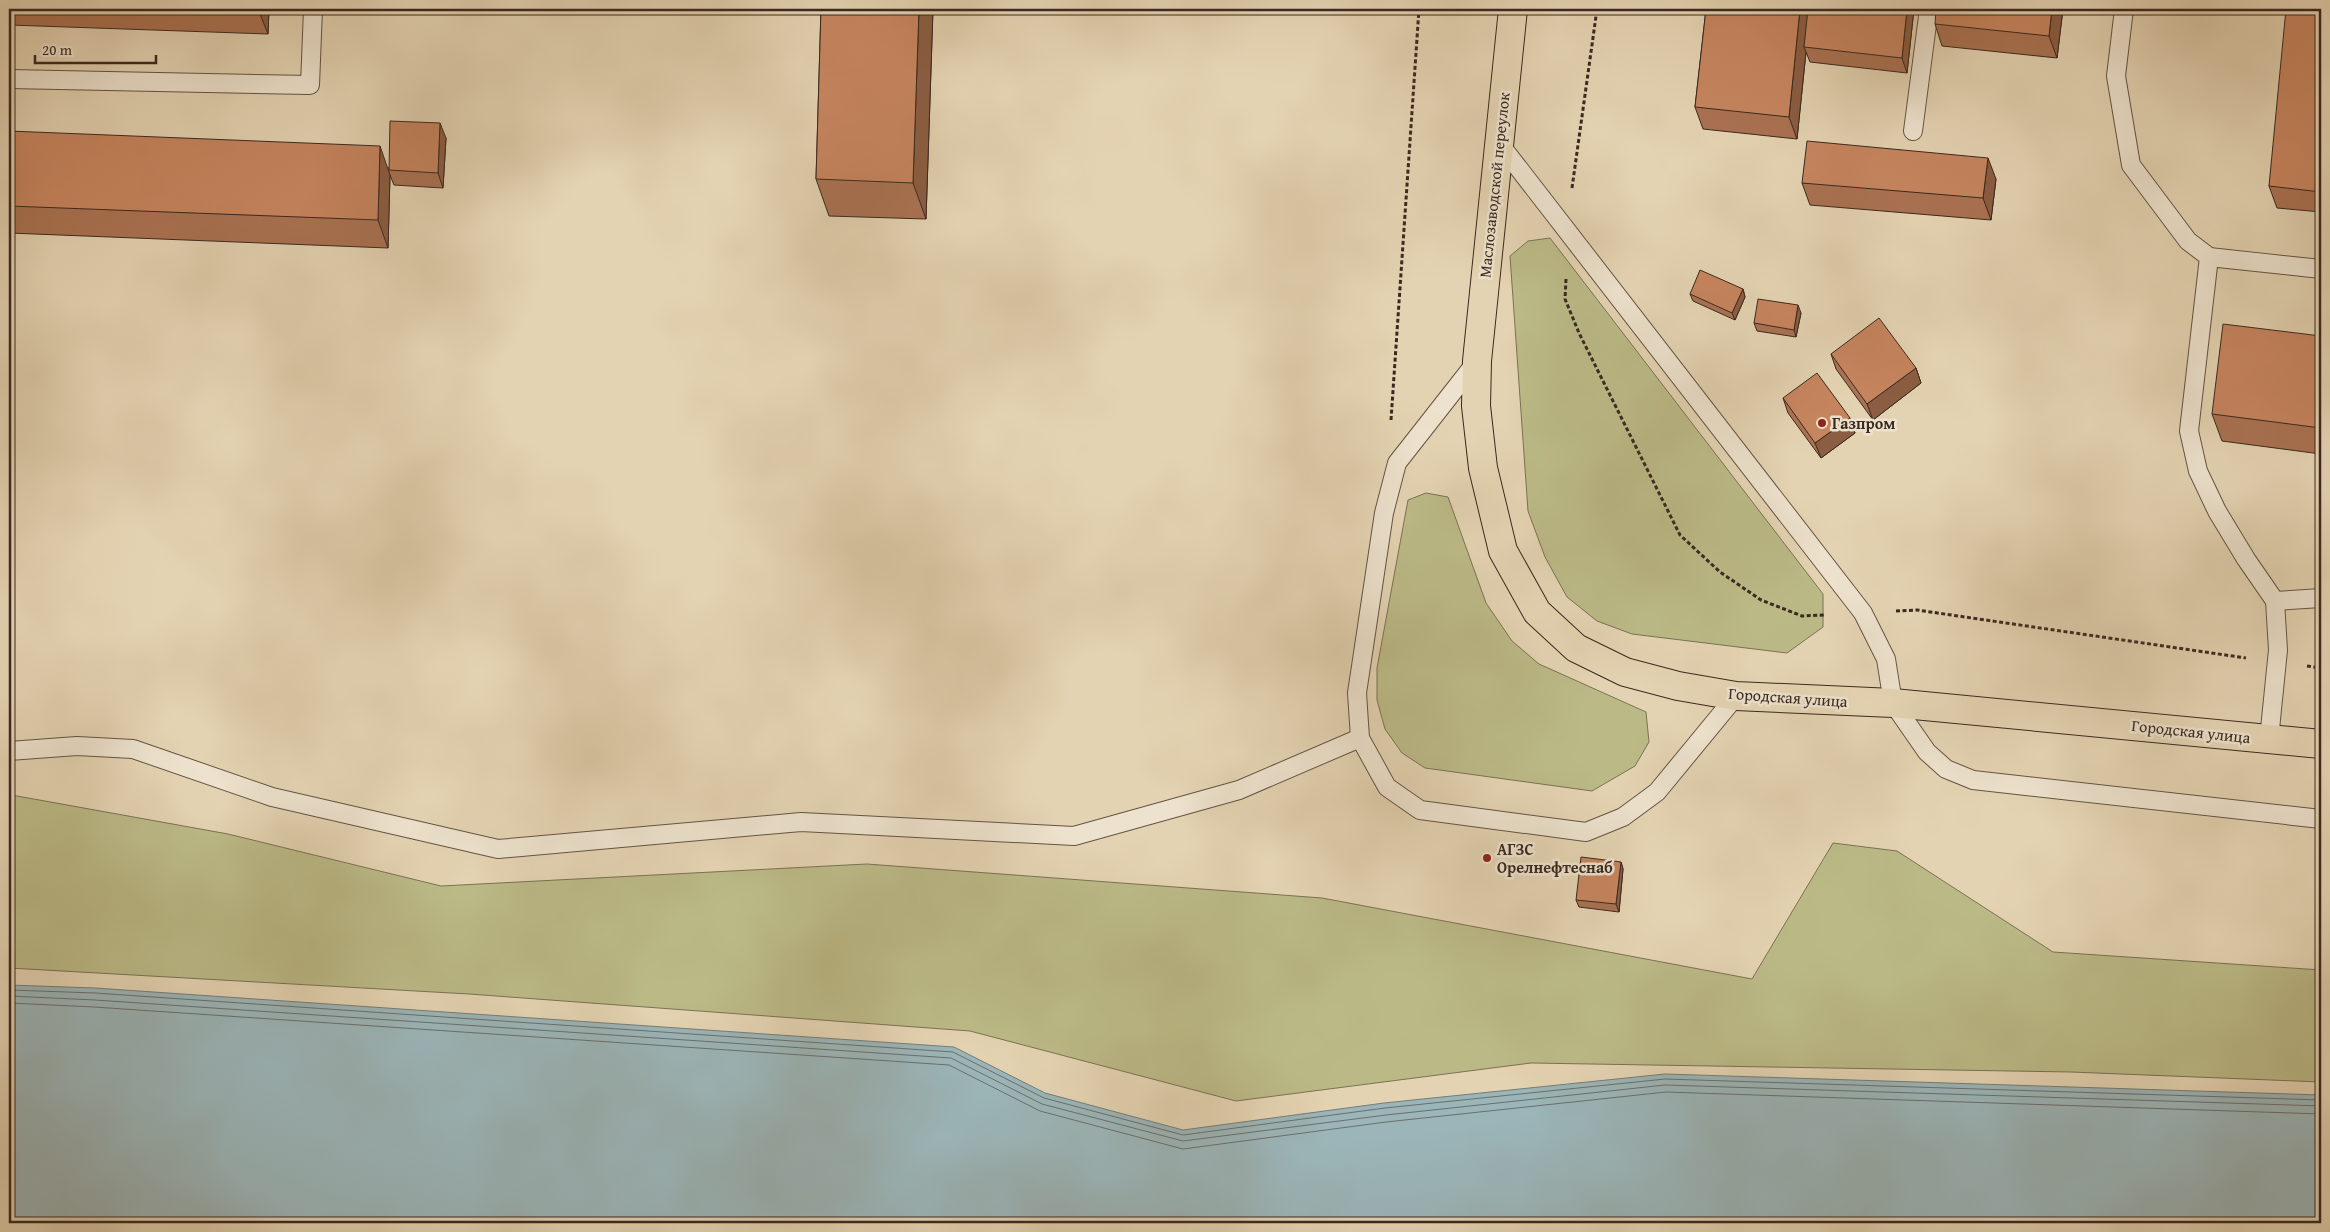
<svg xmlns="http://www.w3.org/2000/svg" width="2330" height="1232" viewBox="0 0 2330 1232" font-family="'Gentium Book Plus',serif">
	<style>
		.green { fill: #bbba87; stroke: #7a7254 }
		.water { fill: #9bb5b8; stroke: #747d7b }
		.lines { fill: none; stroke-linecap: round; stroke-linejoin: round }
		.shore { stroke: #6a6f6c; stroke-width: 1 }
		.lane-casing { stroke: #645444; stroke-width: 20 }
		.highway-casing { stroke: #3a2920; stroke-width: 30 }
		.path { stroke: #3a2920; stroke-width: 3; stroke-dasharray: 4 2.5; stroke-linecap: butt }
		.lane { stroke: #ede2cd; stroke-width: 18 }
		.highway { stroke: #e4d3b2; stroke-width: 28 }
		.wall { fill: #aa7252; stroke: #3a2920 }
		.shaded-wall { fill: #8b5d42; stroke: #3a2920 }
		.building { fill: #c6855f; stroke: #3a2920 }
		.poi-dot { fill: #8f2418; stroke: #ede2cd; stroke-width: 2 }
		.labels { text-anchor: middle; stroke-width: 5; stroke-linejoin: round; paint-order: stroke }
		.street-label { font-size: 16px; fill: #3a2920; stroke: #ede2cd }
		.poi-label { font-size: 16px; font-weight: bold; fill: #3a2920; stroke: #ede2cd; text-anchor: start }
	</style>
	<rect width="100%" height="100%" fill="#e4d3b2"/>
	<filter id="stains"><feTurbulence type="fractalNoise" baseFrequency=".004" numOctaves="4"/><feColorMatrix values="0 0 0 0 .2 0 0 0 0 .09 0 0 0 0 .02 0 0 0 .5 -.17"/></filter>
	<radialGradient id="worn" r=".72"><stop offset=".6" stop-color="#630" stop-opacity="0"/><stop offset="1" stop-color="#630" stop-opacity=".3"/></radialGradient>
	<g class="green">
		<path d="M1550,238l273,356v33l-36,26 -155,-19 -35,-13 -30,-24 -22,-40 -17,-46 -18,-255 18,-15z"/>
		<path d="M1426,493l22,4 38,106 26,38 27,23 107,48 3,30 -14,24 -43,25 -167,-23 -23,-15 -17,-24 -8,-29v-32l31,-168z"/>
		<path d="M9,796h8l211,38 213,52 426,-22 455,34 430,81 81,-136 64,8 156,101 268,18v112l-250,-10 -540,-9 -295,38 -266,-70 -501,-37 -460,-26z"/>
	</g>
	<path class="water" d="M9,985l86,3 859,59 91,46 138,37 201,-27 281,-29 656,21v128h-2312z"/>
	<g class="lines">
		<g class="shore">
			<path d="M9,990l86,3 858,59 91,46 139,37 202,-27 280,-29 656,21"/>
			<path d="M9,996l86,4 856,58 91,46 141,37 203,-26 279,-30 656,21"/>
			<path d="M9,1003l85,4 855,58 91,46 143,38 203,-27 280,-30 655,22"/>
		</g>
		<g class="lane-casing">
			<g id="lane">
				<path d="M2124,9l-8,67 15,89 57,76 21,16"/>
				<path d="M9,79l301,6 3,-76"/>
				<path d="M1913,131l16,-122"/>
				<path d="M1499,143l364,470 23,46 7,44 34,49 19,17 27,11 348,39"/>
				<path d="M1477,361l-80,102 -13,50 -27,180 3,45 27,49 33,23 166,22 37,-15 34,-25 79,-96"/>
				<path d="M2275,601l46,-3"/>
				<path d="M2269,739l9,-89 -3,-49 -29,-42 -29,-48 -19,-40 -9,-40 20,-174 112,12"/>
				<path d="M9,751l68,-5 56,3 139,48 226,52 303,-27 273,14 165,-46 121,-52"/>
			</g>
		</g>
		<g class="highway-casing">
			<path id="highway" d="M1513,9l-36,352 -1,45 7,62 20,83 34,61 39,36 49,24 53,14 58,10 157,7 428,41"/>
		</g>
		<g class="path">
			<path d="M1572,188l25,-179"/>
			<path d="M1566,279l-1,20 14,34 101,202 40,37 41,28 41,16 23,-1"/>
			<path d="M1391,420l28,-411"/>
			<path d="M1896,611l21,-1 329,48"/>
			<path d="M2307,666l14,2"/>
		</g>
		<use href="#lane" class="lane"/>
		<use href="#highway" class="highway"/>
	</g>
	<g class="wall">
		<path d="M9,9h260l-1,25 -259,-9z"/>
		<path d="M821,9h112l-7,210 -97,-3 -13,-37z"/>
		<path d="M1706,9h208l-7,64 -97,-11 -4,-10 -9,87 -94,-10 -8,-22z"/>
		<path d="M2063,9l-6,49 -115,-12 -7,-22z"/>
		<path d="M2321,9v203l-44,-4 -8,-22z"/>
		<path d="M9,131l380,37 57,-30 -3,50 -49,-3 -4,-10 -2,73 -379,-15z"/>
		<path d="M1996,179l-5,41 -181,-15 -8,-22z"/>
		<path d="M1743,289l2,8 -10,23 -42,-19 -3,-7z"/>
		<path d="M1801,313l-5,24 -39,-6 -3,-8z"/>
		<path d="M2321,336v118l-99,-13 -10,-27z"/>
		<path d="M1831,354l85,14 5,15 -48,37 -37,-51z"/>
		<path d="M1783,398l67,20 5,15 -34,25 -33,-45z"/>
		<path d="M1621,862l2,7 -4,43 -40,-5 -3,-7z"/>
	</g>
	<g class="shaded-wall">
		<path d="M258,9h11l-1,25z"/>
		<path d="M919,9h14l-7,210 -13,-36z"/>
		<path d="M1800,9h10l-6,38 2,5 -9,87 -8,-22z"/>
		<path d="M1907,9h7l-7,64 -5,-15z"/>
		<path d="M2052,9h11l-6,49 -8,-22z"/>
		<path d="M440,123l6,15 -3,50 -5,-15z"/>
		<path d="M380,146l10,29 -2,73 -10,-28z"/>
		<path d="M1988,158l8,21 -5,41 -8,-22z"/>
		<path d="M1743,289l2,8 -10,23 -3,-7z"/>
		<path d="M1798,305l3,8 -5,24 -2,-7z"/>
		<path d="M1916,368l5,15 -48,37 -6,-16z"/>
		<path d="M1850,418l5,15 -34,25 -6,-15z"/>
		<path d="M1621,862l2,7 -4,43 -3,-8z"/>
	</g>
	<g class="building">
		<path d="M821,9h98l-6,174 -97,-4z"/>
		<path d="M1706,9h94l-11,108 -94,-10z"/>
		<path d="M1808,9h99l-5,49 -98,-11z"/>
		<path d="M1936,9h116l-3,27 -114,-12z"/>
		<path d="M2286,9h35v183l-52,-6z"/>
		<path d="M390,121l50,2 -2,50 -49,-3z"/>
		<path d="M9,131l371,15 -2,74 -369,-14z"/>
		<path d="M1807,141l181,17 -5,40 -181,-15z"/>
		<path d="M1700,270l43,19 -11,24 -42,-19z"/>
		<path d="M1758,299l40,6 -4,25 -40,-7z"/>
		<path d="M1879,318l37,50 -49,36 -36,-50z"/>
		<path d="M2223,324l98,12v92l-109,-14z"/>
		<path d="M1817,373l33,45 -35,25 -32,-45z"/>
		<path d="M1581,857l40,5 -5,42 -40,-4z"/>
	</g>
	<g class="poi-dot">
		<circle cx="1822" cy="423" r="5"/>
		<circle cx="1487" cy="858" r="5"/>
	</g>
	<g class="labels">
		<g class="street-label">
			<text transform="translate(1494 185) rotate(-84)" y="6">Маслозаводской переулок</text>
			<text transform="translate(1788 697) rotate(4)" y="6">Городская улица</text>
			<text transform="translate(2191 731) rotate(6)" y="6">Городская улица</text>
		</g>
		<g class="poi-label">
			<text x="1832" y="429">Газпром</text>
			<text x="1497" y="855">АГЗС<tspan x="1497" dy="18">Орелнефтеснаб</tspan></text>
		</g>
	</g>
	<rect width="2330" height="1232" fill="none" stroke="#e4d3b2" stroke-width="30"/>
	<rect x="10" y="10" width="2310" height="1212" fill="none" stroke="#3a2920" stroke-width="2.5"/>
	<rect x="15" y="15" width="2300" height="1202" fill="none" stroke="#3a2920"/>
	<path d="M35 55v8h121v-8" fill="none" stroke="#3a2920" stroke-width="2.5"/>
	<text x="42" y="55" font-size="15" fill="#3a2920" stroke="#ede2cd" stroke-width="4" paint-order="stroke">20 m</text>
	<rect width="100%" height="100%" filter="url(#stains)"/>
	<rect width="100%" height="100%" fill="url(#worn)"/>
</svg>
